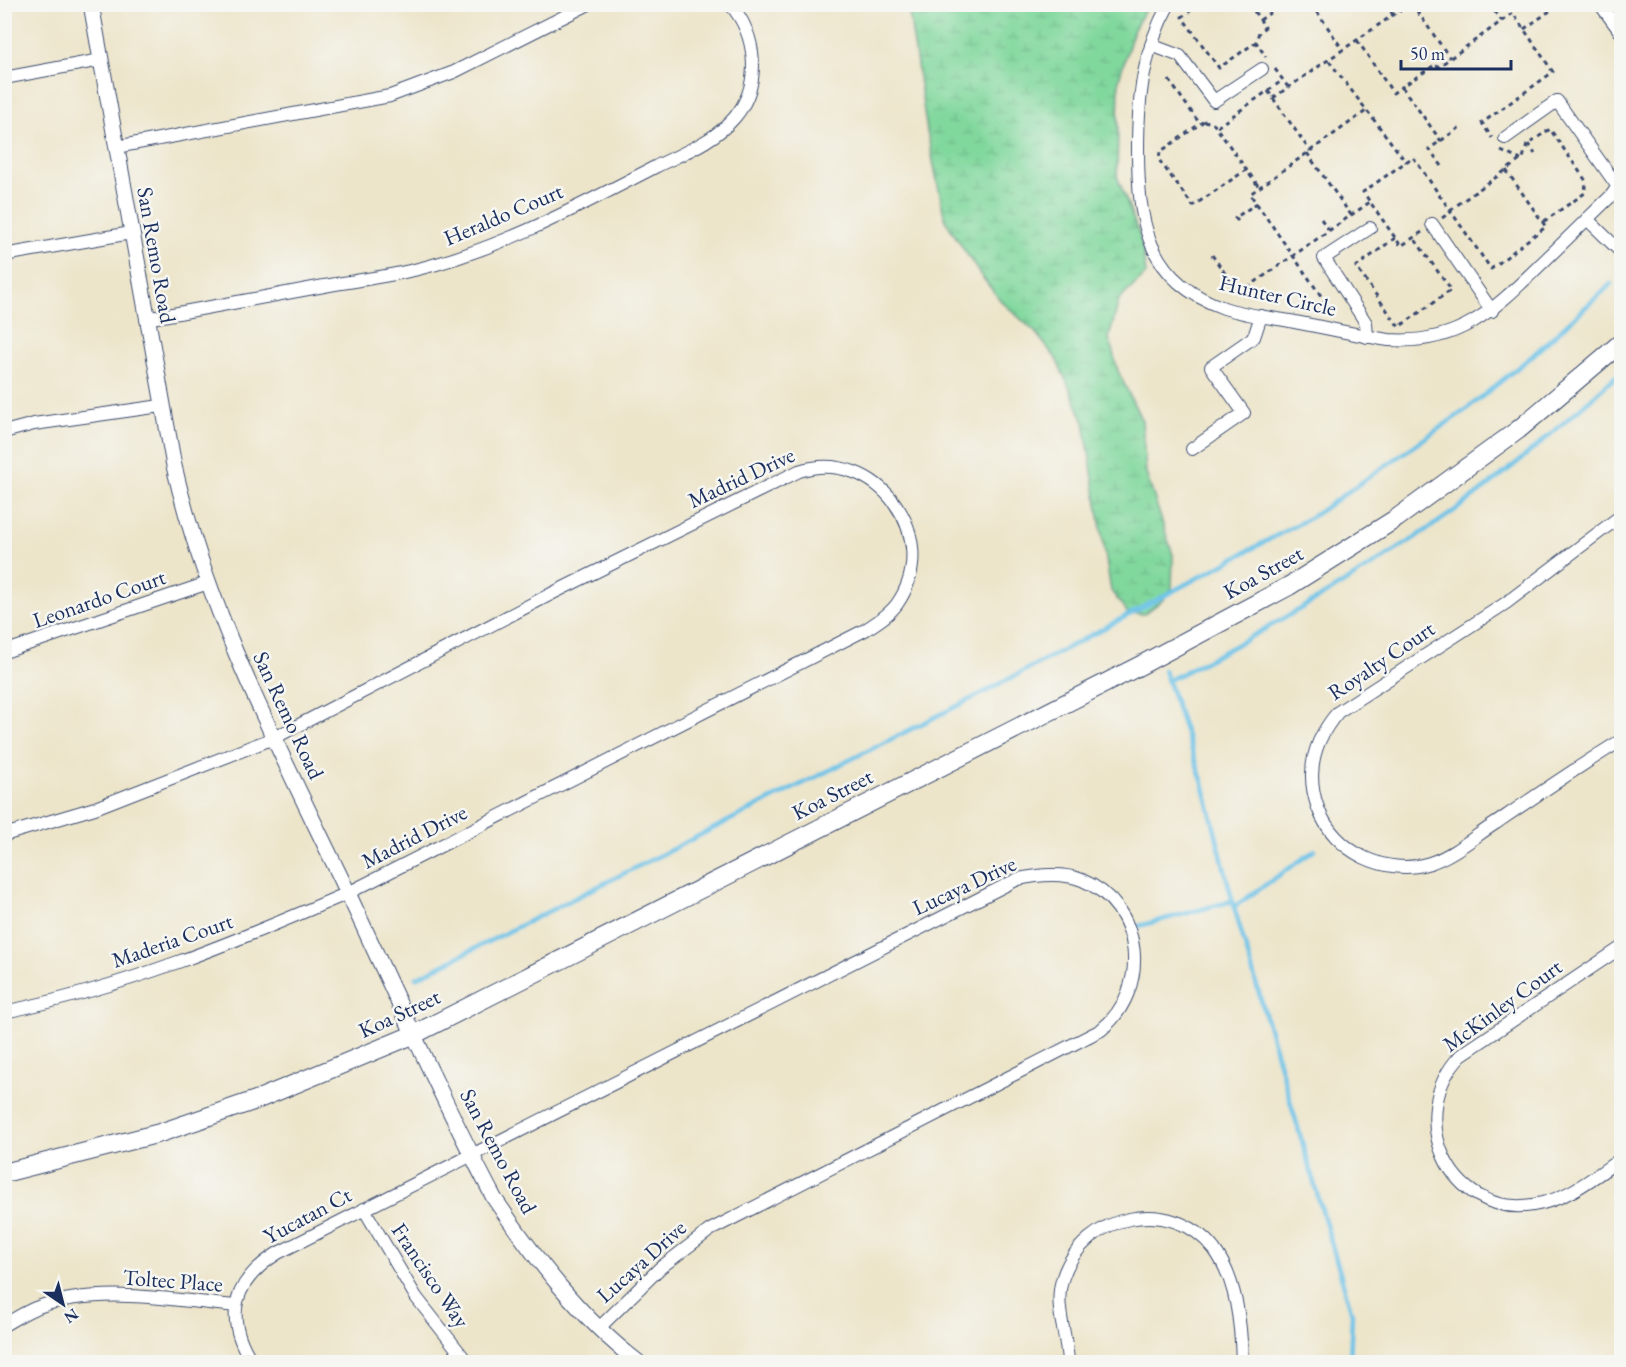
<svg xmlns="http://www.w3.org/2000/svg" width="1626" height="1367" viewBox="0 0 1626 1367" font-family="'EB Garamond',serif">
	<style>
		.wetland { fill: url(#wetland-marsh); stroke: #4e847e; stroke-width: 1.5 }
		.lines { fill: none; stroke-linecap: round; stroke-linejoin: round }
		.stream { stroke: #6bc2e8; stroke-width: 4.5 }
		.minor-casing { stroke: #3a4a6e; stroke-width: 14 }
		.tertiary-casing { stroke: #3a4a6e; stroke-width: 17 }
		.secondary-casing { stroke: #3a4a6e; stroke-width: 20 }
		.path { stroke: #3a4a6e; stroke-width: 3; stroke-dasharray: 4.5 4.5; stroke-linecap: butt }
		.minor { stroke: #fff; stroke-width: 12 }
		.tertiary { stroke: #fff; stroke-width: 15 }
		.secondary { stroke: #fff; stroke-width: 18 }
		.labels { text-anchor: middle; stroke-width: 5; stroke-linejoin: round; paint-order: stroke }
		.street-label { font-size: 22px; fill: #1b2f5e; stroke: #f6f6f2 }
	</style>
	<defs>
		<pattern id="wetland-marsh" width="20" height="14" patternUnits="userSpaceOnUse" patternTransform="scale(1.5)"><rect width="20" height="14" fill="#81d89d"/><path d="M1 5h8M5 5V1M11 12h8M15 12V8" fill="none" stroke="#6fba8a"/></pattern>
	</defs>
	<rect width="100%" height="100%" fill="#f6f6f2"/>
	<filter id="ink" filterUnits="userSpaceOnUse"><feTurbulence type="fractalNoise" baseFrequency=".0167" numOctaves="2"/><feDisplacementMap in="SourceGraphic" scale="12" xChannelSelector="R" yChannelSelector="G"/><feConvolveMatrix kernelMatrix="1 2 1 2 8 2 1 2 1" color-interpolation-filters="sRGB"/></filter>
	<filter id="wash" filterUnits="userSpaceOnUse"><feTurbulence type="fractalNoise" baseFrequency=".008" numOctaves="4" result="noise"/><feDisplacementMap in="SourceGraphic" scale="24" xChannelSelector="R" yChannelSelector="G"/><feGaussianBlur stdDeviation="1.35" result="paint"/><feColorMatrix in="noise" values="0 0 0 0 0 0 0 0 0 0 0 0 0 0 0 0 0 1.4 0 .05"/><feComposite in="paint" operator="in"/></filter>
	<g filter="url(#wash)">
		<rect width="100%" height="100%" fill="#ede5ca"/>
		<path class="wetland" d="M908,5h240l-14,24 -15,50 -2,97 24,63 5,35 -27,26 -10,38 9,33 24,50 4,52 27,82 -1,33 -9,12 -19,14 -16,-1 -17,-22 -27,-169 -14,-33 -15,-32 -20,-25 -34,-31 -22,-28 -34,-53 -18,-89z"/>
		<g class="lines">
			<g class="stream">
				<path d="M1164,670l39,113 31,124 118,407 -2,48"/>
				<path d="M1169,680c95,-48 190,-103 278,-164 62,-43 119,-95 175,-145"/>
				<path d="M1234,907l81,-57"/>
				<path d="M1139,926l93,-25"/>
				<path d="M416,978l565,-284 332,-178 154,-107 66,-54 78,-71"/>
			</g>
		</g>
	</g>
	<g filter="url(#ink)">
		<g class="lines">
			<g class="minor-casing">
				<g id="minor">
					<path d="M1169,4c-26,46 -31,93 -31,145 0,71 8,132 86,159 21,7 44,9 66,13 33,6 66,14 99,19 69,5 104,-29 150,-74 24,-23 48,-47 72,-70l11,-15"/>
					<path d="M1600,4l22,30"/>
					<path d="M1151,45l29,11 34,45 48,-32"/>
					<path d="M4,78l97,-18"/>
					<path d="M1505,138l52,-37 61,86"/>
					<path d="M116,147l274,-51 64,-24 135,-68"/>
					<path d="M1587,219l35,34"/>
					<path d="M1432,224l60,87"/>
					<path d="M4,255l127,-22"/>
					<path d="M146,319c59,-11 119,-22 178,-33 30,-5 60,-9 90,-16 84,-20 164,-63 241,-103 28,-14 60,-26 80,-50 27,-33 22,-82 -5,-113"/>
					<path d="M1367,337l-1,-14 -42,-65 46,-30"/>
					<path d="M4,432l30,-8 127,-18"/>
					<path d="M1192,449l52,-36 -33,-46 43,-30 7,-21"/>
					<path d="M1622,515l-116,88 -168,109c-24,28 -33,60 -20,96 16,44 68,69 112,55 24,-8 45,-27 66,-40 41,-28 83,-57 126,-83"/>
					<path d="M4,652l204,-69"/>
					<path d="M4,835l91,-27 179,-70 279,-145 246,-122c77,-25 145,66 98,133 -8,11 -21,19 -32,26l-517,263c-111,48 -224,95 -344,119"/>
					<path d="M1622,947l-161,108c-57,59 -13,163 72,150 34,-5 61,-28 89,-47"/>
					<path d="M364,1209l52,88 51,65"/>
					<path d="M4,1325c12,-7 24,-15 37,-19 61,-20 133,-6 195,0"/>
					<path d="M252,1362c-29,-45 -19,-81 26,-109l740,-374c21,-4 44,-7 64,1 62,26 69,109 19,150l-391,200 -50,38 -60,59"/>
					<path d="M1068,1362c-1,-29 -15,-56 -5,-85 21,-64 109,-82 151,-28 23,31 27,76 28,113"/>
				</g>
			</g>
			<g class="tertiary-casing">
				<path id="tertiary" d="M91,4l83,462c33,144 101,275 165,408 51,108 99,218 155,324 41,60 86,120 144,164"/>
			</g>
			<g class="secondary-casing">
				<path id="secondary" d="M4,1173l156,-40 96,-33 159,-66 726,-369 148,-79 108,-68 121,-88 104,-88"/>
			</g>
			<g class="path">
				<path d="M1199,4l-17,13 37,51 37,-26"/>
				<path d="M1249,4l16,23 -6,5 -3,10 10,15"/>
				<path d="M1312,4l31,46"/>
				<path d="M1386,4l7,11"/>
				<path d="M1412,4l38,54"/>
				<path d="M1489,4l13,17"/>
				<path d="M1260,20l22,-16"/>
				<path d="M1524,29l36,-25"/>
				<path d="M1357,40l36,53 43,-29 2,3 75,-54 40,59 -71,51 10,15"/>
				<path d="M1329,61l77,101"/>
				<path d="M1275,69l13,18"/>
				<path d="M1169,80l31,44"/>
				<path d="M1402,87l39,54"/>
				<path d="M1268,91l42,60"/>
				<path d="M1273,98l136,-94"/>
				<path d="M1204,121l9,2 46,64 -13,-17 -53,36 -34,-46 1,-8z"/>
				<path d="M1217,127l66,-47"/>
				<path d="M1528,144l7,10"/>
				<path d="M1501,151l20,9"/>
				<path d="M1307,153l44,62"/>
				<path d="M1442,166l-13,-17 33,-23"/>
				<path d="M1450,210l73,-52 4,-13 23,-16 36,52 -1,12 -42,29"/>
				<path d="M1442,218l9,-6"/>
				<path d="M1321,219l8,11"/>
				<path d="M1238,221l-3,-3 22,-15"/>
				<path d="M1422,232l-21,14 -38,-54 50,-35 78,112c19,-14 35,-29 55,-42l-40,-57"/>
				<path d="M1395,238l-39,29 43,60 52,-37 -37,-52"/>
				<path d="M1212,255l24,34 8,1 126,-88"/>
				<path d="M1326,303l-76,-109 116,-83"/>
			</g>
			<use href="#minor" class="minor"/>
			<use href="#tertiary" class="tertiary"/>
			<use href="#secondary" class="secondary"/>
		</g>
	</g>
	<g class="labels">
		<g class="street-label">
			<text transform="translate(503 214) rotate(-23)" y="8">Heraldo Court</text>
			<text transform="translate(157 255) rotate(80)" y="8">San Remo Road</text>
			<text transform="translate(1278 295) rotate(13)" y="8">Hunter Circle</text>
			<text transform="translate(741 477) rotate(-25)" y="8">Madrid Drive</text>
			<text transform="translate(1263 572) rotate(-29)" y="8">Koa Street</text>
			<text transform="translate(99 598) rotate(-19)" y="8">Leonardo Court</text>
			<text transform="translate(1381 660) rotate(-34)" y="8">Royalty Court</text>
			<text transform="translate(289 715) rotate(65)" y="8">San Remo Road</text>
			<text transform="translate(832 794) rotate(-27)" y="8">Koa Street</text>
			<text transform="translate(414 836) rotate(-27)" y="8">Madrid Drive</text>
			<text transform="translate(964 885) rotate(-25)" y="8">Lucaya Drive</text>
			<text transform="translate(172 940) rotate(-19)" y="8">Maderia Court</text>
			<text transform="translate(1502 1005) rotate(-36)" y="8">McKinley Court</text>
			<text transform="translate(399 1013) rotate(-25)" y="8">Koa Street</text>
			<text transform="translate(499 1151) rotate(62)" y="8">San Remo Road</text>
			<text transform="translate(307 1215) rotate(-28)" y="8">Yucatan Ct</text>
			<text transform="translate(641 1261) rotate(-42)" y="8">Lucaya Drive</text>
			<text transform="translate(431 1275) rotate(56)" y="8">Francisco Way</text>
			<text transform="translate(173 1280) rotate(4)" y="8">Toltec Place</text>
		</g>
	</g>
	<rect width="1626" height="1367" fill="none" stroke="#f6f6f2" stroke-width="24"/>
	<g transform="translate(63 1304) rotate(145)" stroke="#f6f6f2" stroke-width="4.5" paint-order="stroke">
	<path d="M0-4.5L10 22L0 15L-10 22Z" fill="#1b2f5e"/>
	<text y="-9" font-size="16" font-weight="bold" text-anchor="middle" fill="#1b2f5e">N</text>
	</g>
	<path d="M1401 60v9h110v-9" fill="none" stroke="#1b2f5e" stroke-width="3"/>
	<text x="1410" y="60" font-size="18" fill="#1b2f5e" stroke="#f6f6f2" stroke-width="4.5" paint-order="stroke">50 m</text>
</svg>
